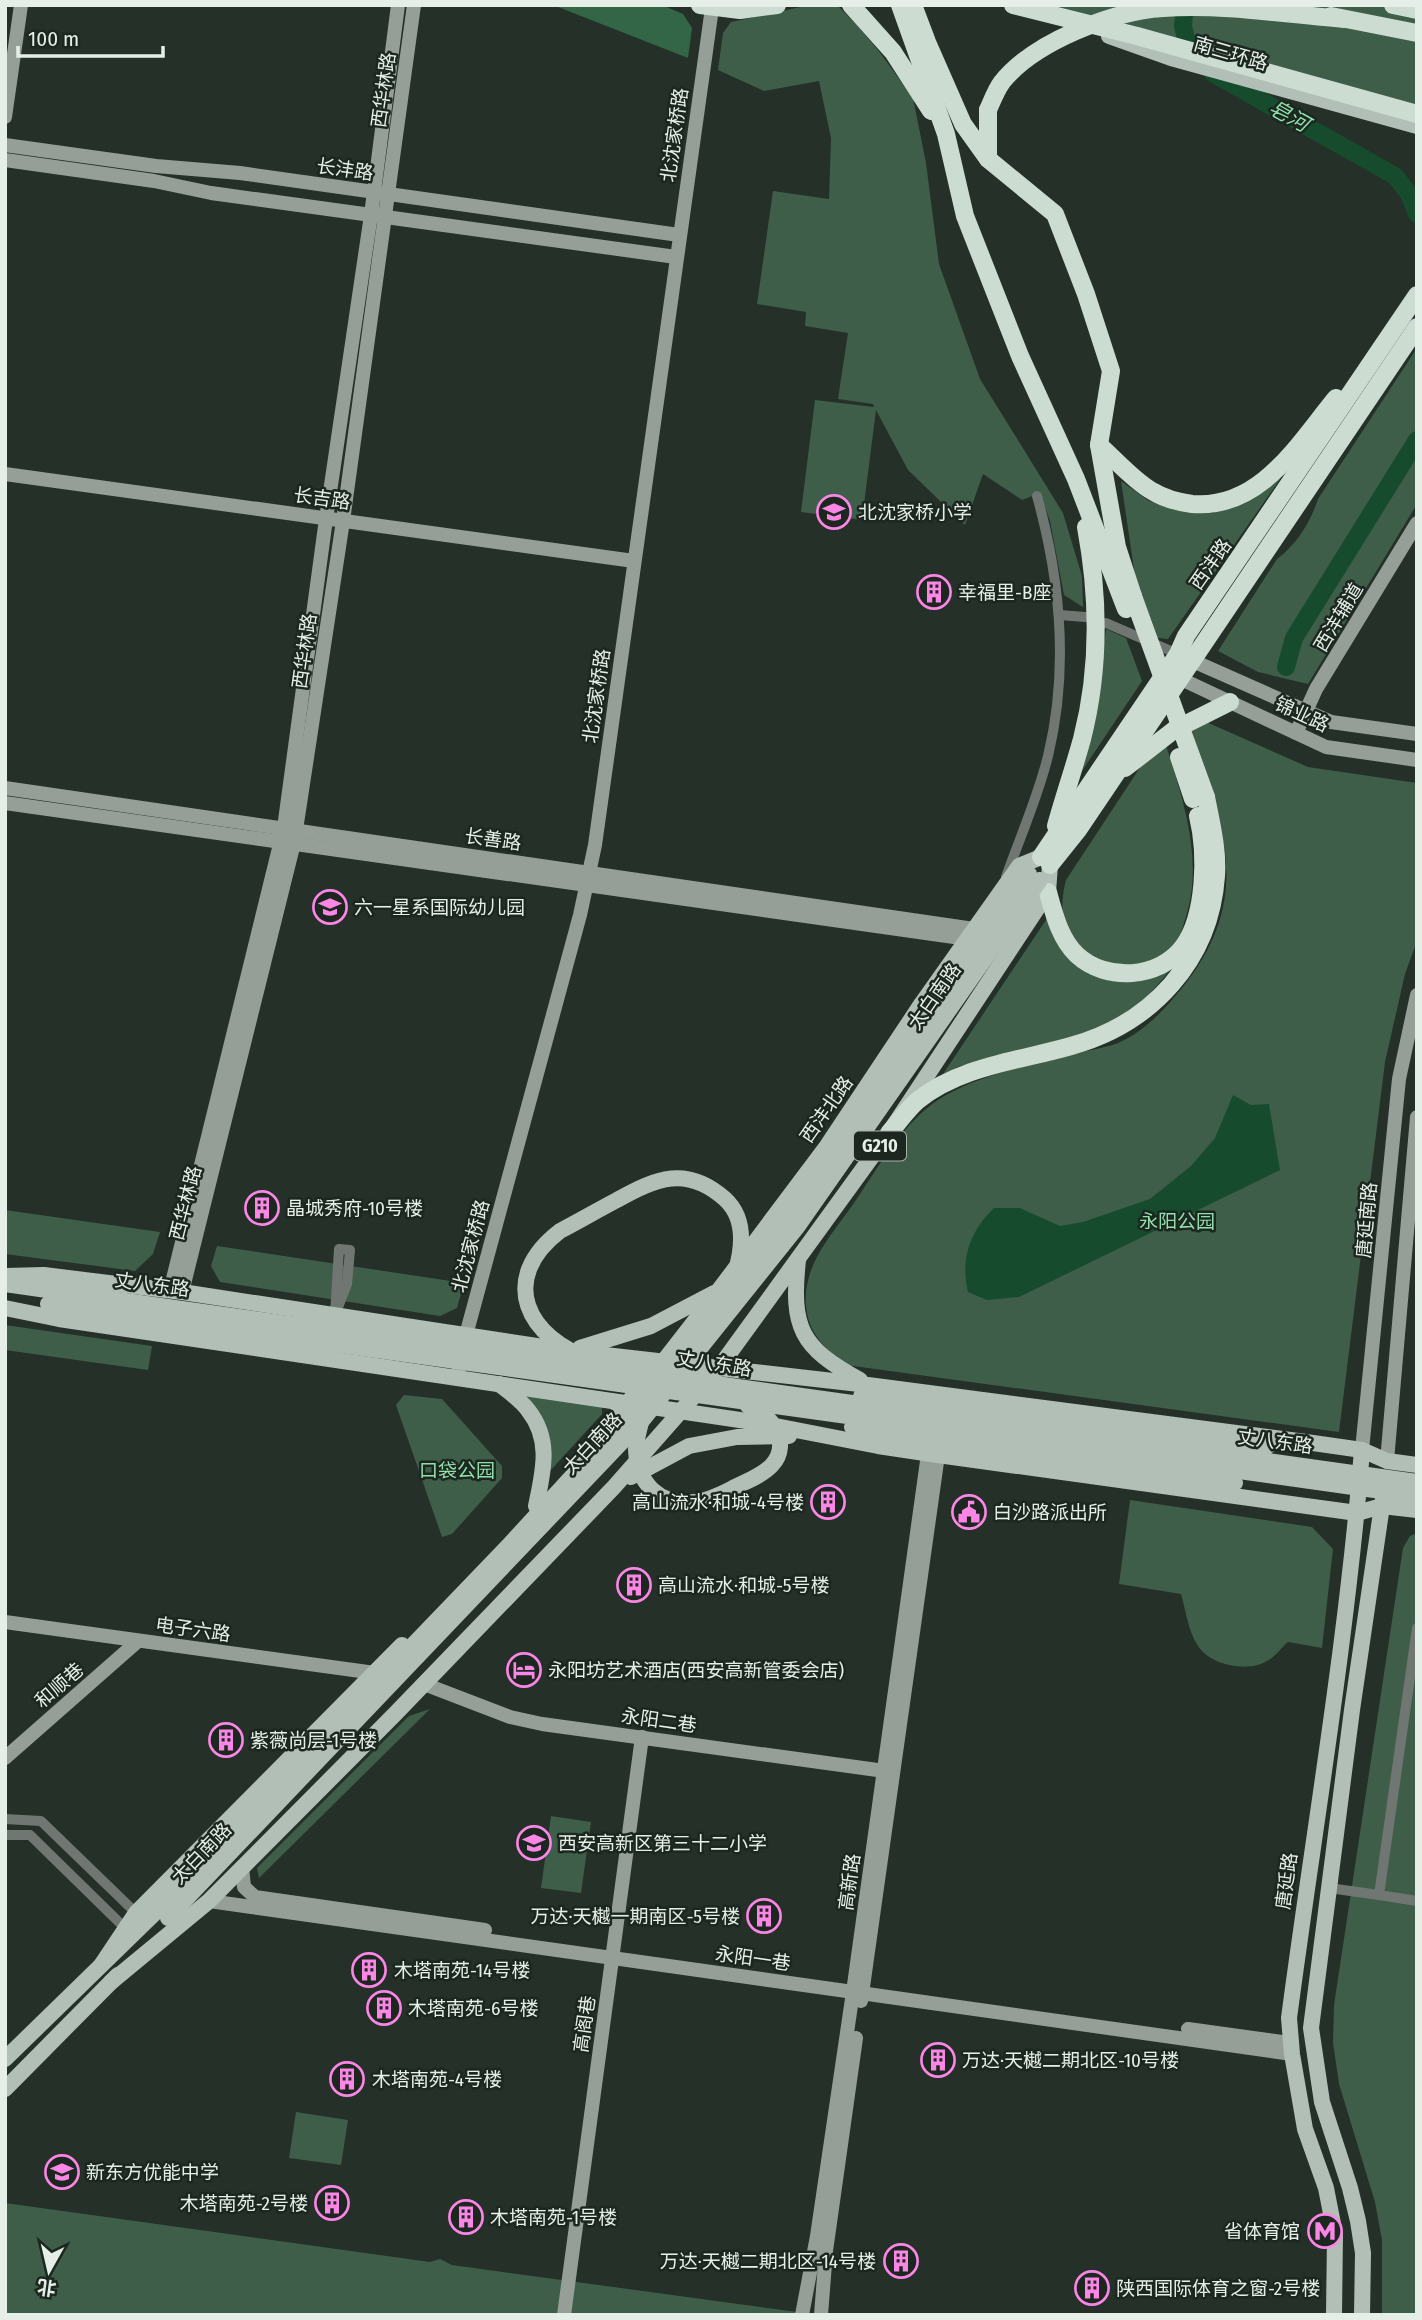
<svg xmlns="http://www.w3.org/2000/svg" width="1422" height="2320" viewBox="0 0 1422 2320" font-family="'Fira Sans Condensed','Noto Sans SC',sans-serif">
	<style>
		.green { fill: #3e5e49 }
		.forest { fill: #336647 }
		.water { fill: #164c2d }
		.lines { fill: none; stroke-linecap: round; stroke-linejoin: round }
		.river { stroke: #164c2d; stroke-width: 18 }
		.street { stroke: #707672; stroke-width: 10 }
		.secondary { stroke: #959f98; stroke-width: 14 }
		.primary { stroke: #b2bfb6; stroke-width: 16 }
		.highway { stroke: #ccdcd1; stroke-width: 18 }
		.primary-bridge { stroke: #b2bfb6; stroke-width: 16 }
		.highway-bridge { stroke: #ccdcd1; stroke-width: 18 }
		.labels { text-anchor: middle; stroke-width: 5; stroke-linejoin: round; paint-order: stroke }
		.shield { fill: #1b271f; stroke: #a9b2ac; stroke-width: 2 }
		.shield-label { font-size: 18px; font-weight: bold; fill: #e6eee8 }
		.street-label { font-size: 19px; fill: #e6eee8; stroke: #1b271f }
		.poi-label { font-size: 19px; fill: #e6eee8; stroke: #1b271f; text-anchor: start }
		.park-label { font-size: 19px; fill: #90dfac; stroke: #1b271f }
		.water-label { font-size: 21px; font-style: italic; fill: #90dfac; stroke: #1b271f }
	</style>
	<rect width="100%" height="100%" fill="#243028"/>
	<g class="green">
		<path d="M810,5h27l19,19 22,26 35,48 13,65 13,101 41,115 83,134 19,63 1,31 -19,-12 -14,-74 -10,-28 -18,7 -39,-26 -18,51 -57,-55 -32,-60 -14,110 -61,-8 14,-112 59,7 -1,-3 -35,-5 10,-66 -43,-7 1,-14 -49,-8 16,-113 56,8 2,-61 -12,-57 -55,10 -46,-21 5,-37 8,-11z"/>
		<path d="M1047,5h370v100z"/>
		<path d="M1417,348v156l-109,180 -50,-12 -40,-21 59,-92c20,-15 33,-36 41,-60z"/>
		<path d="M1281,478l-113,161 -10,-1 -23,-62 -14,-95 28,20 26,8 37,4 35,-12z"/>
		<path d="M1106,629l20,9 16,43 -62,93 18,-82z"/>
		<path d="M1204,721l104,46 109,16v158l-12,33 -20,88 -46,370 -493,-67c-20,-15 -38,-32 -40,-59 -2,-17 4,-37 12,-51 10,-18 24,-35 36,-52 26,-38 52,-86 92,-108 41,-23 91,-31 136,-43 12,-3 26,-5 36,-9 26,-11 47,-34 64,-55 74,-92 40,-161 9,-260z"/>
		<path d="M1166,745c18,58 39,118 18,178 -2,6 -4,15 -7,20 -23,36 -87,29 -107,-6 -10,-18 -9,-38 -4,-57l75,-114z"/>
		<path d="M1050,914l40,54 88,-7 -36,42 -38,27 -144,36 -17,8z"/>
		<path d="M5,1210l155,22 -7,22 -18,17 -130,-17z"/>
		<path d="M217,1246l247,37 -7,25 -17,8 -220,-34 -9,-16z"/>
		<path d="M5,1325l147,21 -4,24 -143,-20z"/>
		<path d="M521,1394l81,13v7l-52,57z"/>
		<path d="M404,1395l38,4 60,67v12l-50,56 -10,3 -46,-132z"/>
		<path d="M1130,1500l182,27 21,22 -11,99 -34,-6c-7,6 -13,15 -21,19 -19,12 -57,4 -69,-15 -10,-15 -12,-35 -17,-52l-62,-10z"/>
		<path d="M1417,1533v782h-35v-75l-7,-38 -36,-118 -6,-41 1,-38 69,-457 7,-12z"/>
		<path d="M430,1709l-171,169 -2,-10 152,-152z"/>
		<path d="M551,1816l40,6 -10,71 -40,-5z"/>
		<path d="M296,2112l52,8 -7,45 -52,-7z"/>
		<path d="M5,2203l425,59 10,-3 12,6 367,50h-814z"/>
	</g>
	<path class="forest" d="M553,5h109l21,9 9,14 -4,30z"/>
	<path class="water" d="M1233,1095l18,10 18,-1 11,66 -261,127 -32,3 -19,-8c-8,-33 2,-61 26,-84h26l40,18 23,-4 67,-23 41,-33 24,-28z"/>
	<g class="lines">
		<g class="river">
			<path d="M1185,5l-2,21 5,21 26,27 181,102 14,18 8,20"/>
			<path d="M1286,667l8,-29 123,-198"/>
		</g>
		<g class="street">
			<path d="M1060,615l25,2"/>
			<path d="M1106,623l72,31"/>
			<path d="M1006,877c14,-40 32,-80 42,-121 21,-87 13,-174 -11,-260"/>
			<path d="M339,1249l11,1 -3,34 -12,31z"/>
			<path d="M1417,1628l-38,267 38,6"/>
			<path d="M5,1819l36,2 95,92"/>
			<path d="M5,1835h25l95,93"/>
			<path d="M1329,1888l50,7"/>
		</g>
		<g class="secondary">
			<path d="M5,117l16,-112"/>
			<path d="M5,145l151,21 84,7 439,62"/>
			<path d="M5,160l149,21 57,12 465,64"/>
			<path d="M5,474l629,87"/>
			<path d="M1193,661l138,61 86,12"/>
			<path d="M1179,678l147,69 91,13"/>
			<path d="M1296,733l20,-44 101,-166"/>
			<path d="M5,788l969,141"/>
			<path d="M5,803l963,136"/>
			<path d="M170,1291l114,-463 42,-309 45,-304 27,-210"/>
			<path d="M182,1292l112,-449 49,-322 71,-516"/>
			<path d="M457,1377l9,-42 114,-420 15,-70 117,-837"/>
			<path d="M1362,1450l37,-371 18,-84"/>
			<path d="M1387,1461l30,-344"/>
			<path d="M5,1622l370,51"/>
			<path d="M424,1684l86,33 32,7 350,48"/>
			<path d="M5,1758l133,-117"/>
			<path d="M242,1867l2,20 11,10 230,33"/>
			<path d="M209,1901l1083,153"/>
			<path d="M861,2001l77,-546"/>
			<path d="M1188,2029l102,14"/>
			<path d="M564,2315l78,-578"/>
			<path d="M802,2315l15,-79 36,-244 75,-538"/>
			<path d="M821,2315l5,-64 30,-213"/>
		</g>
		<g class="primary">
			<path d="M1109,36l62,22 246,68"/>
			<path d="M798,1260c-7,68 2,87 62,120"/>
			<path d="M5,1276l39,-1 138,17 388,59 298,34 438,57 56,8 25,11 30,4"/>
			<path d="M5,1284l42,6"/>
			<path d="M5,1308l54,11 701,104 118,23 60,9 419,58 25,-7 35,4"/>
			<path d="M580,1348l71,-22 63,-33"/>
			<path d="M499,1384c10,8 22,16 29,26 24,30 15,62 8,96"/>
			<path d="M602,1432l61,-70 56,-72 108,-144 95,-143 97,-137 22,-9"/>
			<path d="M631,1477l58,-31 48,-9 52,-1"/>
			<path d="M102,1964l34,-51 266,-268"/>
			<path d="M111,1982l98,-81 186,-187 219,-227 104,-118 171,-236 159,-241 2,-27"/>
			<path d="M5,2059l154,-150"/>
			<path d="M5,2089l113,-114"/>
			<path d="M1334,2315l1,-81 -9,-46 -21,-59 -13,-75 -3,-36c25,-189 58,-378 73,-568"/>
			<path d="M1362,2315l1,-62 -5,-32 -8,-33 -28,-86 -11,-74 41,-318 31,-211"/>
		</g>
		<g class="highway">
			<path d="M700,5l40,5 37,-5"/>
			<path d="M851,5l42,47 38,59"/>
			<path d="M900,5l46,129 19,82 55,140 56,123 50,130"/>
			<path d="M913,5l14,37 36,82 25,35 67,55 31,80 25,77 -12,74 18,102 16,49"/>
			<path d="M1013,5l124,31 280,78"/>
			<path d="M1393,5l24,5"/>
			<path d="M1331,16l86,17"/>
			<path d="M988,110v49"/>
			<path d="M1099,445c16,14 35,36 53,46 13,8 25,11 40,13 68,6 106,-60 144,-106"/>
			<path d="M1125,768l49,-38 56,-28"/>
			<path d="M1056,826c8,-29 18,-58 26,-87 18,-70 17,-142 4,-212"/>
			<path d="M1041,857l137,-203 8,-18 231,-341"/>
			<path d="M1050,865l28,-35 339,-503"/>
			<path d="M1048,892c6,22 12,47 29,63 29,27 82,24 106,-8 23,-32 24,-94 15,-131"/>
			<path d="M889,1133c9,-10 18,-23 28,-32 43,-35 102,-40 154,-55 80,-22 139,-85 145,-170 2,-26 -5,-53 -10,-79"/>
		</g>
		<g class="primary-bridge">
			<path d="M47,1290l1370,192"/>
			<path d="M48,1304l1369,192"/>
			<path d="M593,1360c-66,-21 -96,-81 -33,-129 19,-10 38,-21 57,-31 39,-22 70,-35 108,-1 23,21 17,55 8,81"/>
			<path d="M671,1368l127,-165 231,-329"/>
			<path d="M861,1396l39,2 367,49"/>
			<path d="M641,1422c-2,9 -5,18 -5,27 1,34 23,57 59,53 14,-1 28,-9 40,-15 12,-6 28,-12 37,-22 20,-22 -1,-52 -24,-59"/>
			<path d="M852,1427l45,10 338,46"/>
			<path d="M159,1909l351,-365 146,-159"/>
			<path d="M168,1918l473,-496 157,-196 242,-346"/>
		</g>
		<g class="highway-bridge">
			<path d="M988,110c4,-9 8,-20 14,-28 32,-40 111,-71 161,-74 60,-4 121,6 181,11"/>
			<path d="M1133,596l73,201"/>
			<path d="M1179,757l14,42"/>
		</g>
	</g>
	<defs>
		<g id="school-ring" transform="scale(1.75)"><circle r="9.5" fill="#1b271f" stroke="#fb86e5" stroke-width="1.5"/><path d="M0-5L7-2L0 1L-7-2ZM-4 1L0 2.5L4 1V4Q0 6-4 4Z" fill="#fb86e5"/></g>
		<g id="building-ring" transform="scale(1.75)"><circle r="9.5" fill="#1b271f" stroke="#fb86e5" stroke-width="1.5"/><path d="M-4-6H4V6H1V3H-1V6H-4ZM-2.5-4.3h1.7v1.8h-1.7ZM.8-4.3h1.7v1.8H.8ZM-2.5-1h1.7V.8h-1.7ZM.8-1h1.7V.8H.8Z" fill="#fb86e5"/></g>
		<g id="civic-ring" transform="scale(1.75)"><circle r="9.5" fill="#1b271f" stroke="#fb86e5" stroke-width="1.5"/><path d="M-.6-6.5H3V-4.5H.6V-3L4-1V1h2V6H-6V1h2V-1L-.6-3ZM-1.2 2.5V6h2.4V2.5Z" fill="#fb86e5"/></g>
		<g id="hotel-ring" transform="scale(1.75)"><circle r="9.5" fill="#1b271f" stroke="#fb86e5" stroke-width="1.5"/><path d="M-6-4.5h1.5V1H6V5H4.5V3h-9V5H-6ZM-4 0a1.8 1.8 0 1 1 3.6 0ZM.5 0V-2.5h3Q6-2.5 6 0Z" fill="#fb86e5"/></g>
		<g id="metro-ring" transform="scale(1.75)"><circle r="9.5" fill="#1b271f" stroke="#fb86e5" stroke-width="1.5"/><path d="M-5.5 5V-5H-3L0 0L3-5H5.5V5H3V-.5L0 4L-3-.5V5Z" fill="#fb86e5"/></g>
	</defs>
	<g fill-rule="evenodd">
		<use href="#school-ring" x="834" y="512"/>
		<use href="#building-ring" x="934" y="592"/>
		<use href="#school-ring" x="330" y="907"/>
		<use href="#building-ring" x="262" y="1208"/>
		<use href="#building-ring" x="828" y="1502"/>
		<use href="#civic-ring" x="969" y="1512"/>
		<use href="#building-ring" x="634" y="1585"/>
		<use href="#hotel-ring" x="524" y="1670"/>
		<use href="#building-ring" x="226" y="1740"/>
		<use href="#school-ring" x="534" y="1843"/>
		<use href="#building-ring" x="764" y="1916"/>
		<use href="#building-ring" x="369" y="1970"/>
		<use href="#building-ring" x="384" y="2008"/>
		<use href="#building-ring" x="938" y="2060"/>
		<use href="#building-ring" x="347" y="2079"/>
		<use href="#school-ring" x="62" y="2172"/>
		<use href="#building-ring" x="332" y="2203"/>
		<use href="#building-ring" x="466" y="2217"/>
		<use href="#metro-ring" x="1325" y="2231"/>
		<use href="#building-ring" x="901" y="2261"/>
		<use href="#building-ring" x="1092" y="2288"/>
	</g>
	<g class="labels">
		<rect class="shield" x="854" y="1131.5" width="52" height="29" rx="5"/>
		<g class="shield-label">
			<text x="880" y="1152">G210</text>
		</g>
		<g class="street-label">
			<text transform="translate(1231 53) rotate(16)" y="7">南三环路</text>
			<text transform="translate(383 90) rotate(-82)" y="7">西华林路</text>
			<text transform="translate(674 135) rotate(-82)" y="7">北沈家桥路</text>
			<text transform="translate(345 169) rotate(8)" y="7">长沣路</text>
			<text transform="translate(322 498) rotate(8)" y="7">长吉路</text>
			<text transform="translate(1210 564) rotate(-55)" y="7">西沣路</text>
			<text transform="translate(1338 617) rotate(-59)" y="7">西沣辅道</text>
			<text transform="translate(304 651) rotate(-82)" y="7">西华林路</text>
			<text transform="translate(596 696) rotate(-82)" y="7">北沈家桥路</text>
			<text transform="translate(1302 714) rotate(25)" y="7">锦业路</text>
			<text transform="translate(493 839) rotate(8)" y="7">长善路</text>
			<text transform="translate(934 996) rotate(-55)" y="7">太白南路</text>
			<text transform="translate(826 1109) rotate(-55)" y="7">西沣北路</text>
			<text transform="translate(185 1203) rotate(-76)" y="7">西华林路</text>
			<text transform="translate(1366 1220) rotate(-85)" y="7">唐延南路</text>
			<text transform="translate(470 1246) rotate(-75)" y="7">北沈家桥路</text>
			<text transform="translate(152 1284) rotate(8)" y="7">丈八东路</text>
			<text transform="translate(714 1363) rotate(9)" y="7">丈八东路</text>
			<text transform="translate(1275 1441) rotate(8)" y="7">丈八东路</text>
			<text transform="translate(592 1443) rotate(-47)" y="7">太白南路</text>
			<text transform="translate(193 1629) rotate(8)" y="7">电子六路</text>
			<text transform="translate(59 1685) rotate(-41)" y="7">和顺巷</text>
			<text transform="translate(659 1720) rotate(8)" y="7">永阳二巷</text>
			<text transform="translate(201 1853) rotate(-46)" y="7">太白南路</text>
			<text transform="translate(1286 1881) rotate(-82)" y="7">唐延路</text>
			<text transform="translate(849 1882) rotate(-82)" y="7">高新路</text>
			<text transform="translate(753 1958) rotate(8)" y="7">永阳一巷</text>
			<text transform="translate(584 2024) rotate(-82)" y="7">高阁巷</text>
		</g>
		<g class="poi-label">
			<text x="858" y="519">北沈家桥小学</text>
			<text x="958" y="599">幸福里-B座</text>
			<text x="354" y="914">六一星系国际幼儿园</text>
			<text x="286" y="1215">晶城秀府-10号楼</text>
			<text x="804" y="1509" text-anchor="end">高山流水·和城-4号楼</text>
			<text x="993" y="1519">白沙路派出所</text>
			<text x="658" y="1592">高山流水·和城-5号楼</text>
			<text x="548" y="1677">永阳坊艺术酒店(西安高新管委会店)</text>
			<text x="250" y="1747">紫薇尚层-1号楼</text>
			<text x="558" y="1850">西安高新区第三十二小学</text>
			<text x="740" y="1923" text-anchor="end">万达·天樾一期南区-5号楼</text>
			<text x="394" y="1977">木塔南苑-14号楼</text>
			<text x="408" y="2015">木塔南苑-6号楼</text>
			<text x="962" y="2067">万达·天樾二期北区-10号楼</text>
			<text x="372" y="2086">木塔南苑-4号楼</text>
			<text x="86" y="2179">新东方优能中学</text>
			<text x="308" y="2210" text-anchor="end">木塔南苑-2号楼</text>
			<text x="490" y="2224">木塔南苑-1号楼</text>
			<text x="1300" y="2238" text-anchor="end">省体育馆</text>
			<text x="876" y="2268" text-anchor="end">万达·天樾二期北区-14号楼</text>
			<text x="1116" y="2295">陕西国际体育之窗-2号楼</text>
		</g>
		<g class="park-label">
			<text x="1177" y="1228">永阳公园</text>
			<text x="457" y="1477">口袋公园</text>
		</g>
		<g class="water-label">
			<text transform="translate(1289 116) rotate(29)" y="7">皂河</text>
		</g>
	</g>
	<rect width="1422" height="2320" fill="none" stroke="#e6eee8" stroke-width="14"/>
	<g transform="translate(49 2271) rotate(188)" stroke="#1b271f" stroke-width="5" paint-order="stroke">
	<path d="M0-5L12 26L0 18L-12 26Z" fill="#e6eee8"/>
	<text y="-10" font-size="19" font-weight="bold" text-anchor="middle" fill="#e6eee8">北</text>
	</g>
	<path d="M18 46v10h145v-10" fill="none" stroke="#e6eee8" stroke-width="3.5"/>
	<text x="28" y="46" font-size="21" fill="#e6eee8" stroke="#1b271f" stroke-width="5" paint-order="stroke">100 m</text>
</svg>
